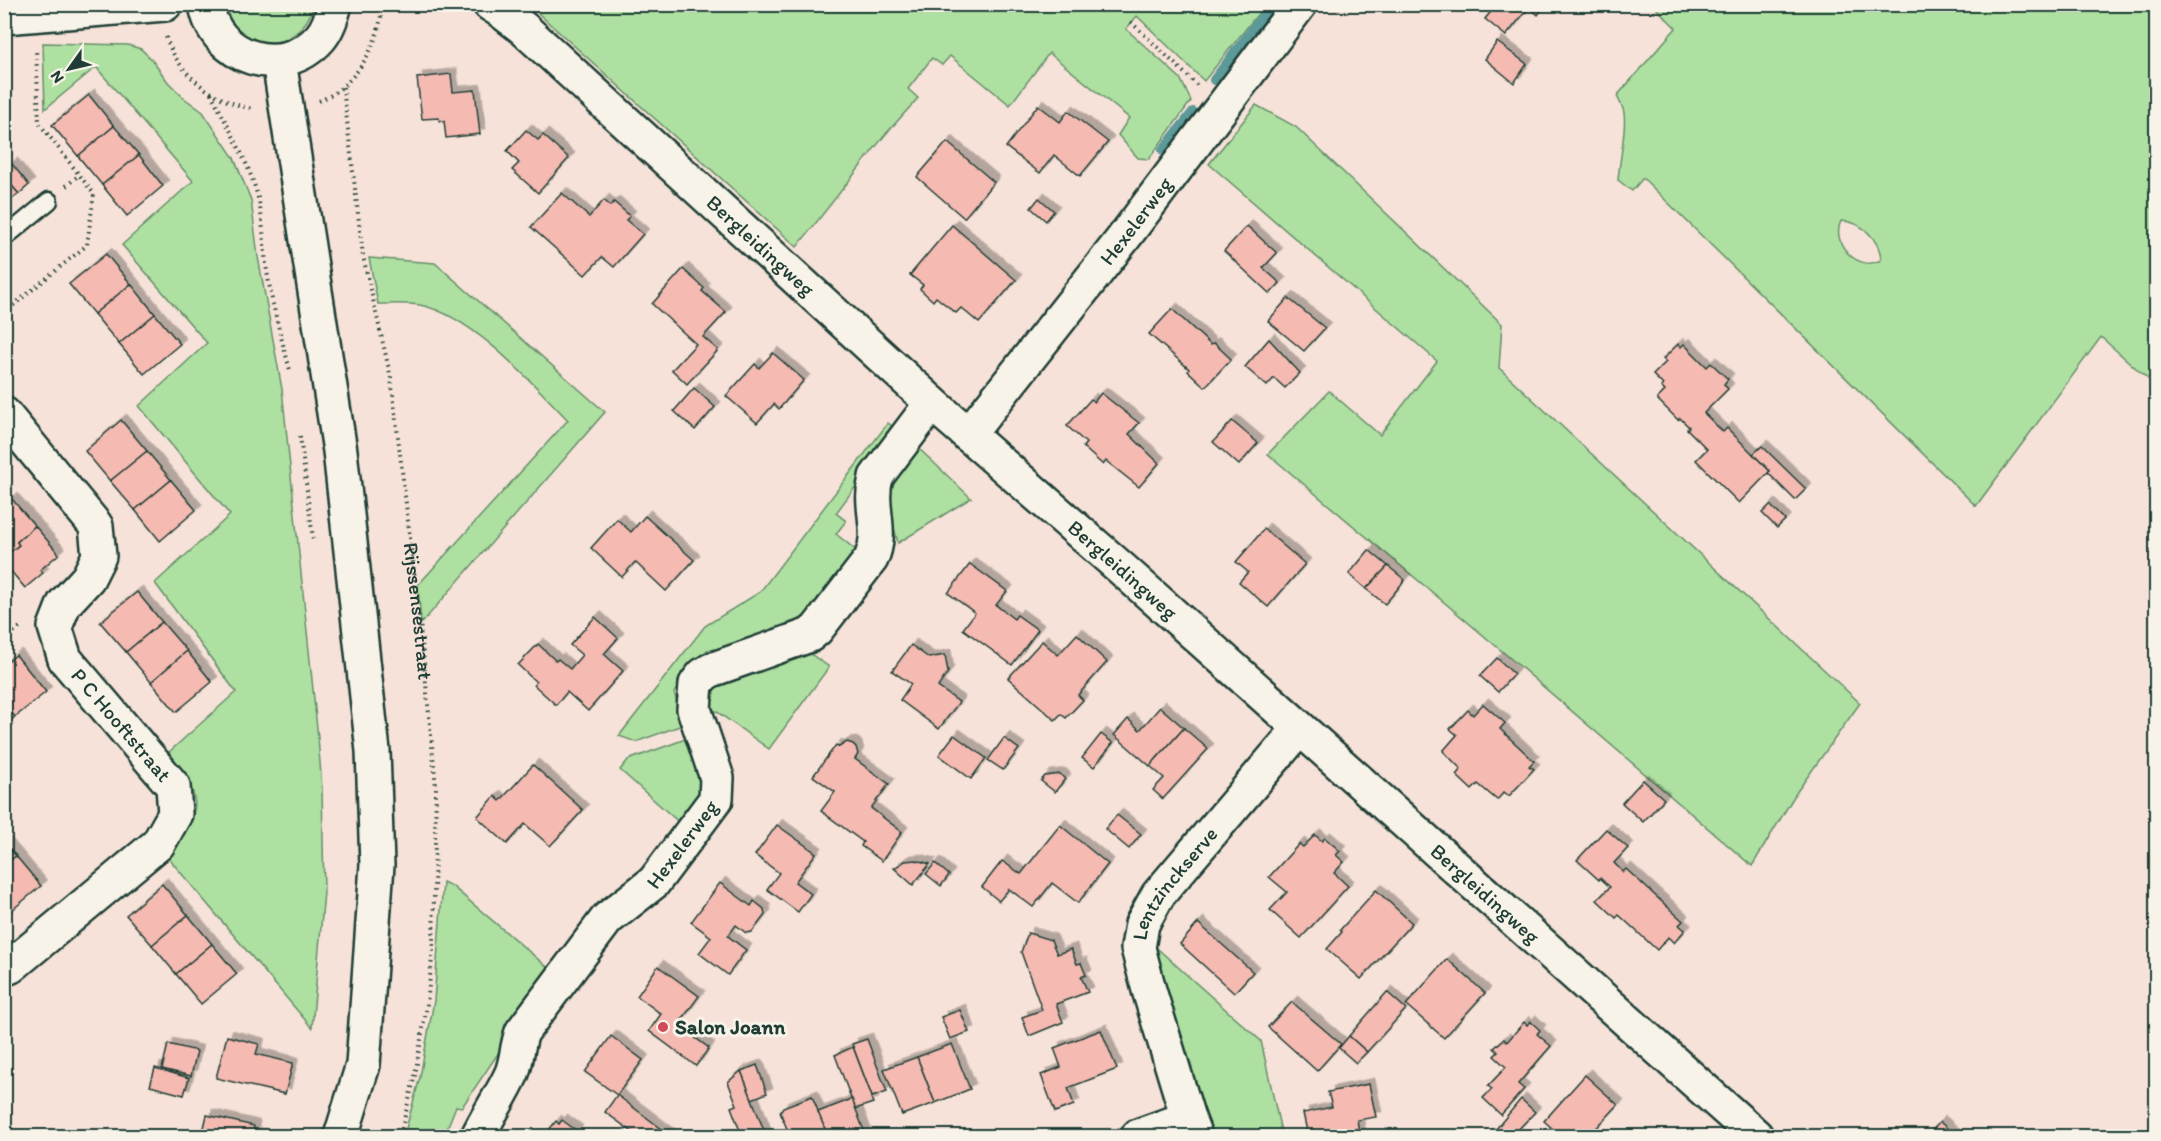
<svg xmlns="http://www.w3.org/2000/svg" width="2161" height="1141" viewBox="0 0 2161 1141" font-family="Itim,sans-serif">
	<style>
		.green { fill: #aee0a1; stroke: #668e6a; stroke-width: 1.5; fill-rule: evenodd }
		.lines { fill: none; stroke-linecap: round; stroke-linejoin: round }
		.stream { stroke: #5c9999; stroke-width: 10 }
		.building { fill: #f5bab1; stroke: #1f3d34; stroke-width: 1.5; filter: url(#shadow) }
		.service-casing { stroke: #1f3d34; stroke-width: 21 }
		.minor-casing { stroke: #1f3d34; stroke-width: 38 }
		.secondary-casing { stroke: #1f3d34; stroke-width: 38 }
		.path { stroke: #1f3d34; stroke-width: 4; stroke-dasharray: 1.5 4.5; stroke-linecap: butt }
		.service { stroke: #f7f3e8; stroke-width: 16 }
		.minor { stroke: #f7f3e8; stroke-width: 33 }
		.secondary { stroke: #f7f3e8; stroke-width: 33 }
		.poi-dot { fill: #d1495b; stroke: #f7f3e8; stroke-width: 2 }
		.labels { text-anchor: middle; stroke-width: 6; stroke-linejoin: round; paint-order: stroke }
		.street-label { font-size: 21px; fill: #1f3d34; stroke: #f7f3e8 }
		.poi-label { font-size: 21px; font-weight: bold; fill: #1f3d34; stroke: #f7f3e8; text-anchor: start }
	</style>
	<defs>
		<filter id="shadow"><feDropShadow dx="5.5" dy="-5.5" stdDeviation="0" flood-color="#0004"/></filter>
	</defs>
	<rect width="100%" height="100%" fill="#f6e2d8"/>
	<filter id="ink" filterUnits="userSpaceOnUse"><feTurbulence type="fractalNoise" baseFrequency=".0167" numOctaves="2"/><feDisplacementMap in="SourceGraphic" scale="12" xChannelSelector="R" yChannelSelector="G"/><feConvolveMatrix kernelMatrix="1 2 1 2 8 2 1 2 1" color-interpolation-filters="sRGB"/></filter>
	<g filter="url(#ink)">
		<g class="green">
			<path d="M225,5h89c-15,52 -82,49 -89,0z"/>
			<path d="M529,5h736l-61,76 -67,-65 -11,13 54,49 11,23 -42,58 -11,-1 -20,-23 11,-17 -80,-65 -39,52 -60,-49 -8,9 -10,-7 -24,31 10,9 -33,37 -88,112z"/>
			<path d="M1653,5h503v381l-55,-49 -125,169 -333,-328 -11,13 -14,-11c1,-17 10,-58 5,-71 -1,-4 -4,-8 -6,-13l59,-68zM1841,221c20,0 39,18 40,39 -22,13 -51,-16 -40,-39z"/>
			<path d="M43,43l85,2 13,4 11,11 16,22 16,16 19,14 31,46 17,42 7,57 24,132 36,349 4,50 2,104 -12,136 -152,-180c9,-8 21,-15 28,-25 19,-23 -6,-52 -19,-71l67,-60 -81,-109 75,-68 -91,-109 68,-63 -85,-98 71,-64 -97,-114 -51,42z"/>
			<path d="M1256,105l40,22 206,197 -3,44 361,335 -64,90 -44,73 -256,-220 -228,-192 61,-63 51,44 57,-74 -228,-197z"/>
			<path d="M369,258l66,5 170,149 -184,212 -3,-39 150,-165c-36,-37 -96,-105 -148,-115 -13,-2 -28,-1 -42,-1z"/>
			<path d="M888,423l9,7 -61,83 10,8 -10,13 26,21 -52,69 -77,27 -26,-1 -33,43 11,31 -49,18 -17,-6 86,-110 55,-34z"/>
			<path d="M913,443l58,55 -73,45 -16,-61z"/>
			<path d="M805,650l24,17 -60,82 -60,-43v-19z"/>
			<path d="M691,737l15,44 -24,44 -62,-55 8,-10z"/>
			<path d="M443,882l10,5 100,85 -91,135 -6,-1 -12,30h-40l16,-59 14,-76z"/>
			<path d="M1150,942l111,99 21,95h-71z"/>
		</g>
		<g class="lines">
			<g class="stream">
				<path d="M1214,80l58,-76"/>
				<path d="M1163,150l30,-38"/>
			</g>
		</g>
		<g class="building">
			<path d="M1497,4h49l-8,11 -9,-8 -23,29 -21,-17z"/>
			<path d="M1497,42l30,22 -13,19 -29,-24z"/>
			<path d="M451,74l2,18 22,-2 5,44 -34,4 -2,-17h-4l-1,-3 -17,1 -5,-41z"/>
			<path d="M89,95l25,31 -36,30 -26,-31z"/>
			<path d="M1038,105l22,17 8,-11 40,31 -28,34 -26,-21 -14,18 -34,-26z"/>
			<path d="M114,126l25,29 -37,30 -24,-29z"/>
			<path d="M526,130l12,10 5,-5 26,23 -31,35 -26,-23 7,-7 -12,-12z"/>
			<path d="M947,142l47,40 -30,36 -47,-41z"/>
			<path d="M139,155l24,31 -36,30 -25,-31z"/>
			<path d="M12,164l17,21 -10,9 -15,-17v-7z"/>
			<path d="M4,177l15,17 -11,8 -4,-5z"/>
			<path d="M562,193l27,24 15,-17 6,6 4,-4 16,14 -4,4 17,14 -29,33 -12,-10 -17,18 -54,-48z"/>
			<path d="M1039,198l15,13 -8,10 -15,-13z"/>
			<path d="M952,225l64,55 -37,43 -18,-15 -5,5 -20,-16 -3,4 -13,-12 3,-4 -13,-10z"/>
			<path d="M1247,226l30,27 -14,15 17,15 -10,11 -46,-43z"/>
			<path d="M106,254l25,30 -37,30 -25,-30z"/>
			<path d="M683,269l21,19 -2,3 24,21 -23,25 15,13 -31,34 -15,-14 24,-26 -44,-40z"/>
			<path d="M131,284l24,30 -36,30 -25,-30z"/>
			<path d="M1288,298l37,30 -21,23 -36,-30z"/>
			<path d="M1172,309l39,36 3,-2 17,16 -26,28 -17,-16 1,-2 -40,-35z"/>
			<path d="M155,314l25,30 -36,30 -25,-30z"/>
			<path d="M1269,339l31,34 -15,15 -11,-10 -7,8 -22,-19z"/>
			<path d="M1678,344l3,3 3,-3 23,23 4,-4 17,16 -4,5 4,5 -24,24 19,19 4,-4 43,43 -31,32 -43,-43 11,-11 -20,-20 2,-2 -9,-9 -2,2 -21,-21 8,-8 -4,-4 2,-2 -10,-10 13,-13 -3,-3z"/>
			<path d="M773,353l31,27 -25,29 -5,-5 -17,19 -31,-27 29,-32 4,4z"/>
			<path d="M694,388l21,19 -20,23 -21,-19z"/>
			<path d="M1101,393l38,30 -10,11 30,29 -20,24 -33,-26 -3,4 -20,-18 3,-4 -19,-17 24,-27 3,3z"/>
			<path d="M121,420l26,31 -37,30 -25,-30z"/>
			<path d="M1232,421l26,22 -19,22 -26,-23z"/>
			<path d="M1762,446l44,43 -11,11 -27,-27 2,-2 -17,-17z"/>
			<path d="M147,451l24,29 -36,30 -25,-29z"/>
			<path d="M171,480l25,30 -36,31 -25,-31z"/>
			<path d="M12,499l23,27 -18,16 2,3 -15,12v-52z"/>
			<path d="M1770,505l15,15 -8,8 -15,-15z"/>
			<path d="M645,516l49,44 -28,31 -31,-29 -13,15 -31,-29 26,-29 14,13z"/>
			<path d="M35,526l24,28 -19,16 3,3 -18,15 -21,-25v-6l15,-12 -2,-3z"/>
			<path d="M1264,529l41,35 -37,43 -29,-25 9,-10 -12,-10z"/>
			<path d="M1369,550l19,16 -22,23 -17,-15z"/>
			<path d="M970,564l37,27 -11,14 18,14 3,-4 21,15 -26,35 -49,-36 12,-16 -27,-20z"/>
			<path d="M1388,566l17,14 -20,24 -19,-15z"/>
			<path d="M137,592l25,30 -36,30 -26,-30z"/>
			<path d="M595,617l23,21 -14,16 19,17 -35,40 -21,-19 -11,13 -22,-20 2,-3 -18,-17 20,-21 18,17 2,-2 12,10 12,-14 -12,-10z"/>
			<path d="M162,622l25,29 -36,31 -25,-30z"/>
			<path d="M1077,634l30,28 -29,33 5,5 -17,18 -5,-4 -6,6 -47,-42 34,-37 16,14z"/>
			<path d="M911,645l18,13 16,-3 3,17 -10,15 21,15 -20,27 -39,-29 11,-16 -19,-13z"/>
			<path d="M187,651l25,31 -36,30 -25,-30z"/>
			<path d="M16,655l30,37 -31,25 -11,-13v-40z"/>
			<path d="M1497,658l17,16 -16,18 -18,-16z"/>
			<path d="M4,704l11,13 -11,9z"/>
			<path d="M1483,704l22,19 -5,6 34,32 -5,5 5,3 -25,27 -5,-4 -7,8 -19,-16 -6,6 -16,-15 5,-6 -18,-18 14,-16 -7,-6 18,-19 5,5z"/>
			<path d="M1160,707l24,21 -34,38 -36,-31 14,-16 12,11z"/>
			<path d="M1184,728l24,21 -45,50 -10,-9 11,-12 -14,-12z"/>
			<path d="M1101,734l12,9 -19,24 -12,-9z"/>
			<path d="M954,735l32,23 -15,21 -32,-24z"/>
			<path d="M1004,738l15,11 -16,21 -15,-10z"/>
			<path d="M847,742l6,2 3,3 2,7 -3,5 34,25 -18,24 31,24 -20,29 -21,-15 2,-4 -42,-31 14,-19 -22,-16 23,-31 3,2z"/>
			<path d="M533,765l50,45 -33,36 -25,-22 -18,20 -30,-27 18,-21 5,5z"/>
			<path d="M1060,774l5,5 -10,13 -14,-11 4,-5z"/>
			<path d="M1643,780l21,19 -21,23 -21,-19z"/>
			<path d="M1117,815l24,19 -12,15 -24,-20z"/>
			<path d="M777,825l39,28 -21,29 16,12 -13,18 -31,-23 12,-16 -24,-18z"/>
			<path d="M1060,825l48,39 -30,39 -26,-20 -19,24 -24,-18 -10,12 -17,-14 20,-26 19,13z"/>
			<path d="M1606,829l22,19 -14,15 9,9 3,-3 57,52 -4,4 6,5 -11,13 -6,-6 -11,13 -38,-35 -3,3 -19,-18 13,-13 -10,-9 -1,2 -22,-20z"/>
			<path d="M1315,835l7,6 3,-3 15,13 -4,4 8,7 -10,11 14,13 -47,52 -31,-28 17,-18 -18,-15 30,-33 4,3z"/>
			<path d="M4,842l12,14 -12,9z"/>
			<path d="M16,856l25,30 -35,29 -2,-50z"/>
			<path d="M916,860l14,4 -17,21 -19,-17 11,-7z"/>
			<path d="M935,863l14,12 -8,11 -15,-12z"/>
			<path d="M720,883l31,23 3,-5 10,8 1,6 -13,17 -6,1 -10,-8 -8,11 18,14 -18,25 -29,-22 12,-16 -20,-15z"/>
			<path d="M162,884l26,31 -36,30 -26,-30z"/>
			<path d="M1376,890l36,33 -51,56 -34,-30 15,-17 -2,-2z"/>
			<path d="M188,915l24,29 -36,30 -24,-29z"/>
			<path d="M1198,923l55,49 -19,21 -54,-49z"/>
			<path d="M1028,933l23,7 6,14 14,-5 6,15 4,-1 5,12 -5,2 7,15 -32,12 7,18 -34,14 -7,-19 20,-7 -21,-58z"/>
			<path d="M212,944l25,30 -36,30 -25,-30z"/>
			<path d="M1447,959l38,34 -41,45 -38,-33z"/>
			<path d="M658,966l41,30 -21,29 31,23 -13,18 -47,-35 12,-17 -24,-18z"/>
			<path d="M1387,992l19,17 -39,43 -18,-16z"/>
			<path d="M1292,1002l49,42 -24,27 -49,-44z"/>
			<path d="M960,1010l9,22 -19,7 -9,-22z"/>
			<path d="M1530,1021l10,9 -3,4 14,12 -33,38 6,5 -23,26 -18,-17 9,-9 -4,-3 18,-19 -12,-11 4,-4 -4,-4 10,-9 3,3 17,-20 3,3z"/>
			<path d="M1101,1030l16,39 -49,19 6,17 -19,7 -14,-37 20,-8 -7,-19z"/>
			<path d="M227,1036l32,8 -3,10 37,9 -8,31 -69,-16z"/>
			<path d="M611,1036l32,24 -26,35 -32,-23z"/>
			<path d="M1349,1036l18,16 -11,11 -17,-15z"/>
			<path d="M867,1039l20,53 -15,5 -20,-53z"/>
			<path d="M168,1044l29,7 -6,25 -29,-7z"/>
			<path d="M952,1044l18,45 -35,14 -18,-46z"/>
			<path d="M853,1047l19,50 -1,1 2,5 -18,6 -20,-54z"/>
			<path d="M917,1057l18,46 -33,12 -18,-46z"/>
			<path d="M757,1065l10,28 -15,6 -11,-28z"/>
			<path d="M155,1068l34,10 -5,17 -34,-9z"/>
			<path d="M741,1071l11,28 14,37h-24l-11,-29 6,-2 -9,-23z"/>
			<path d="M1585,1075l33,30 -29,31h-28l-17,-15z"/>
			<path d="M1369,1084l7,33 -19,3 3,16h-52l-5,-23 29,-6 -4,-15z"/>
			<path d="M617,1095l54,41h-33l-33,-24z"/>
			<path d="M812,1096l16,40h-38l-10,-24 3,-5z"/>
			<path d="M852,1099l14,37h-38l-10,-24z"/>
			<path d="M1521,1099l14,13 -23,24h-20l-1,-1z"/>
			<path d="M207,1115l47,11 -1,7 13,3h-64z"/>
			<path d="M562,1120l15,11 -4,4 3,1h-32l12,-15 3,3z"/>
			<path d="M1940,1122l16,14h-29z"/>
		</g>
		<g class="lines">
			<g class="service-casing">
				<path id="service" d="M4,238l45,-37"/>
			</g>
			<g class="minor-casing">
				<g id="minor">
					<path id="s2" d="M490,4l11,7 22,17 409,375 190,166 634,567"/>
					<path d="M4,17l161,-13"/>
					<path id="s3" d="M4,414l92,112 3,30 -11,22 -24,26 -9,23 10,32 108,127 2,28 -17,30 -147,122 -7,3"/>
					<path id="s4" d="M968,435l154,-195 178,-236"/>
					<path id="s5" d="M478,1136c10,-21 24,-41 34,-63 5,-13 5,-27 10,-41l85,-113 47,-37 62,-83 1,-21 -23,-69 2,-25 7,-9 8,-5 99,-35 7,-6 54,-70c13,-28 -3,-51 5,-82l56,-74"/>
					<path d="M1138,1136l50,-18"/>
					<path id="s6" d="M1195,1136l-7,-18 -39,-128 -11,-42 4,-24 16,-29 141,-166"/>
				</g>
			</g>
			<g class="secondary-casing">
				<g id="secondary">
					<path d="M206,4c8,55 77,76 114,34 8,-9 12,-22 15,-34"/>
					<path d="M279,61l61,390 33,300 4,114 -14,200 -22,71"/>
				</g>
			</g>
			<g class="path">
				<path d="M1131,22l66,63"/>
				<path d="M166,37c13,39 48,64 87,72"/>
				<path id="s1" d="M343,87l20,169 28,122 29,244 16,165 -3,162 -6,55 -12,71 -15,61"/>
				<path d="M211,93c16,33 36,65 46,101 7,25 6,51 10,77 5,34 14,66 23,99"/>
				<path d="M319,101c37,-15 62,-58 63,-97"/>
				<path d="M66,186l13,-11"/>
				<path d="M4,313l83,-68 7,-51 -55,-71 -3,-75"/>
				<path d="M300,436l13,103"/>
				<path d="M4,639l19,-14"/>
			</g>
			<use href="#service" class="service"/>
			<use href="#minor" class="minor"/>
			<use href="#secondary" class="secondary"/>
		</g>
	</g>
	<circle class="poi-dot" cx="663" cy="1027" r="6"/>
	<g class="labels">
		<g class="street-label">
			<text dy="7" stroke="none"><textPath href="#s4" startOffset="272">Hexelerweg</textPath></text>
			<text dy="7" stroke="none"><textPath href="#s2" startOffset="363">Bergleidingweg</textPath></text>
			<text dy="7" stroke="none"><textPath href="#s2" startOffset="849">Bergleidingweg</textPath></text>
			<text dy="7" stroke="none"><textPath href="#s1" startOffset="530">Rijssensestraat</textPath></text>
			<text dy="7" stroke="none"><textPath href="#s3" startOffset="380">P C Hooftstraat</textPath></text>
			<text dy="7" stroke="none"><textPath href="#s5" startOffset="362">Hexelerweg</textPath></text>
			<text dy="7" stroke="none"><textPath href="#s6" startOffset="272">Lentzinckserve</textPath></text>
			<text dy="7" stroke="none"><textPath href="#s2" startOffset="1335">Bergleidingweg</textPath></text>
		</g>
		<g class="poi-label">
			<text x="675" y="1034">Salon Joann</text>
		</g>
	</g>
	<rect width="2161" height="1141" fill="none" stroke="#f7f3e8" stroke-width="24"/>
	<rect x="12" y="12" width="2137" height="1117" fill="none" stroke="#1f3d34" stroke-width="2" filter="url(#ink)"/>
	<g transform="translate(69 69) rotate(236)" stroke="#f7f3e8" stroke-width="4.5" paint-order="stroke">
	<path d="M0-4.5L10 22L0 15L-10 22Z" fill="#1f3d34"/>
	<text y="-9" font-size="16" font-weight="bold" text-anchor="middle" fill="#1f3d34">N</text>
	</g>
</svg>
